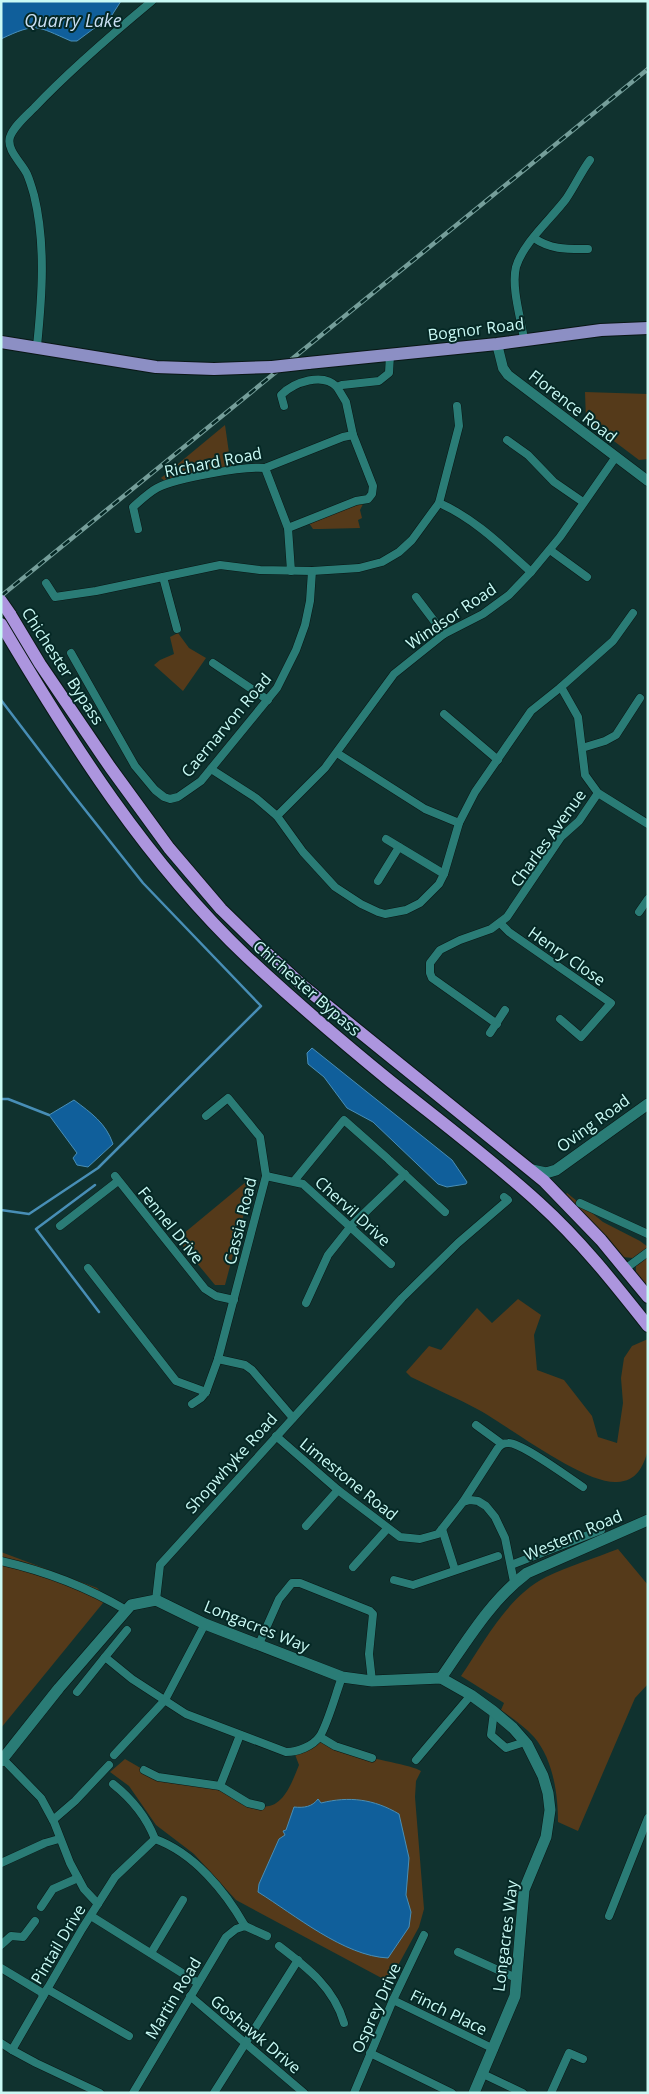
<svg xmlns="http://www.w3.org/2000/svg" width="649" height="2094" viewBox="0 0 649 2094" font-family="'Open Sans',sans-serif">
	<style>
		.green { fill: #553a1a }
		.water { fill: #105f9b; stroke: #488eb6 }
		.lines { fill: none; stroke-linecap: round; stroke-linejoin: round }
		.stream { stroke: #488eb6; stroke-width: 2.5 }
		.minor-casing { stroke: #091715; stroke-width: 9 }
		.tertiary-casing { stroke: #091715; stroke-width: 11 }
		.secondary-casing { stroke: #091715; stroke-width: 12 }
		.primary-casing { stroke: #091715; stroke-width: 14 }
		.trunk-casing { stroke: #091715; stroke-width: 14 }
		.minor { stroke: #2a7c76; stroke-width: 8 }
		.tertiary { stroke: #2a7c76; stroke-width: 10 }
		.secondary { stroke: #2a7c76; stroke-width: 11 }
		.primary { stroke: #8c8fc4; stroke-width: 12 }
		.trunk { stroke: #ac95de; stroke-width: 12 }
		.rail-casing { stroke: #759e9a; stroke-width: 4.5 }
		.rail { stroke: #052825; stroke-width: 2.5; stroke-dasharray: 8; stroke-linecap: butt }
		.primary-bridge-casing { stroke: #091715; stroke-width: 14; stroke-linecap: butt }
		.trunk-bridge-casing { stroke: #091715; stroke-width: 14; stroke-linecap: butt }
		.primary-bridge { stroke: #8c8fc4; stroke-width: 12 }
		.trunk-bridge { stroke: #ac95de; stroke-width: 12 }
		.labels { text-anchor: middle; stroke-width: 4; stroke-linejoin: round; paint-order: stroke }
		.street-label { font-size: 16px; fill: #cafaf5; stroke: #052825 }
		.water-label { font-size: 18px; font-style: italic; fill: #cadff3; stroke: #052825 }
	</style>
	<rect width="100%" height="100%" fill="#10322f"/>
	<g class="green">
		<path d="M585,392l63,2v65l-9,1 -53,-40z"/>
		<path d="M225,425l6,42 -66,14 -4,-3z"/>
		<path d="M356,504h7l-3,6 2,8 -4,2 2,8 -40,1h-7l-4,-6z"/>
		<path d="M178,633l11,15 17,10 -23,33 -29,-26 6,-5 14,-6 -4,-17z"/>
		<path d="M247,1181l5,2 -27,102h-10l-38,-46z"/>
		<path d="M567,1193l36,29 37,19 8,6 -15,11 -11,-1 -56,-63z"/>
		<path d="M648,1252v36l-12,-15v-7z"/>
		<path d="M518,1299l23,16 -7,20 3,35 27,10 28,36 6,21 19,6 6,-40 -2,-25 3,-20 8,-12 16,-7v111c-5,17 -11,31 -31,32 -33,2 -106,-54 -138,-72 -22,-12 -46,-22 -68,-33l-5,-5 23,-26 12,4 36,-42 15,15z"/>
		<path d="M618,1549l30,36v99l-13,14 -57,133 -20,-9c0,-28 -5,-63 -24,-85 -10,-11 -22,-19 -33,-27l3,-7 -43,-27c24,-35 46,-79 85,-99 23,-11 49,-19 72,-28z"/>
		<path d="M1,1552l96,36 10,10 -106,130z"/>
		<path d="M320,1737c12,5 24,12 36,16 14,6 57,12 65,18l-5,10 -1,16 9,112 -5,18 -30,55 -153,-82 -42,-46 -38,-29 -27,-39 -19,-14 15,-13 19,11 76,16 41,20c22,4 31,-24 38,-41l-5,-13z"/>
	</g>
	<g class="water">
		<path d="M1,1h120l-9,14 -35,26h-6c-35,-15 -34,-19 -70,-2z"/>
		<path d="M312,1048l140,112 15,22 -1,2 -19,3 -9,-3 -65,-62 -26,-14 -23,-31 -16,-13 -1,-11z"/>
		<path d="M74,1100c17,13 32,23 39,44l-25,23 -11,-2 -4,-7 4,-5 -28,-38z"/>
		<path d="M318,1799l3,4c28,-7 53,-4 78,11l10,44 -3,37 5,17 -2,15 -21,31c-44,-2 -93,-43 -130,-66l1,-8 20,-45 6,-4 -2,-4 3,-1 8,-23c10,1 18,0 24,-8z"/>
	</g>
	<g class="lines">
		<g class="stream">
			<path d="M1,700l70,92 72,91 118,123 -163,162 -69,46 -28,-4"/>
			<path d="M1,1099h7l41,16"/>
			<path d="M95,1185l-59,44 63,83"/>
		</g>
		<g class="minor-casing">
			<g id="minor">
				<path d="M534,238c17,12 34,11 54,11"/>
				<path d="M524,339c-3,-20 -13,-52 -8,-72 7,-24 35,-48 50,-68 9,-13 15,-27 24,-39"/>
				<path d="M37,346c5,-49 9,-102 -3,-151 -2,-7 -4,-14 -7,-21 -5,-11 -21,-24 -17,-37 4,-11 16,-21 24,-29 37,-39 77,-73 118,-107"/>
				<path d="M284,406l-3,-11c13,-13 42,-23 56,-8"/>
				<path d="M507,440l21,15 26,27 29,20"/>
				<path d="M265,468l23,60 3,43"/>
				<path d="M439,503c35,15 64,44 92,69"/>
				<path d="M288,528l68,-27 12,-2 4,-5 1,-8 -20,-51 -7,-33 -9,-15 5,-2 37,-4 10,-8 1,-18"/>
				<path d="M138,529l-5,-22c7,-6 15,-14 24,-19 19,-10 87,-22 108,-20l78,-31 10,-2"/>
				<path d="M550,550l37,27"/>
				<path d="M163,577l14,52"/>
				<path d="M46,583l9,14 41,-6 124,-26 40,5 52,1 47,-3 23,-6 17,-10 13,-12 27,-37 20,-77 -2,-20"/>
				<path d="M416,597l28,37"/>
				<path d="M71,653l64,113 20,24 9,7 6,2 8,-2 23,-16 76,-93 19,-38 9,-25 5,-24 2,-30"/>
				<path d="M213,663l55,37"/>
				<path d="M561,687l17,30 7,58 13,18 50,31"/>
				<path d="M444,714l54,46"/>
				<path d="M582,748l23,-7 11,-6 24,-37"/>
				<path d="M337,753l88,56 34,14"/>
				<path d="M211,769l45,29 21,18 26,36 32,35 26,17 17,8 7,2 21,-4 14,-7 19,-19 5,-10 15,-51 16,-31 56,-81 30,-24 52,-46 20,-28"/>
				<path d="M277,816l48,-48 69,-94 50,-40 39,-20 26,-19 22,-23 29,-35 55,-79"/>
				<path d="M386,839l58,35"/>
				<path d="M378,881l21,-34"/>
				<path d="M639,912l9,-13"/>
				<path d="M500,923l9,9 102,71 -30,34 -21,-18"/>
				<path d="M497,1024l-65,-46 -2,-5v-10l10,-13 20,-10 31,-11 16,-12 54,-80 18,-16 19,-28"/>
				<path d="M490,1033l15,-23"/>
				<path d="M389,1160l56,52"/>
				<path d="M115,1176l90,113 11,7 18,4"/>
				<path d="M266,1176l37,8 88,80"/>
				<path d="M294,1181l50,-61 43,38"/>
				<path d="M580,1203l68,31"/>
				<path d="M60,1226l58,-45"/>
				<path d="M88,1268l88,113 30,11"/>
				<path d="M625,1269l23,-17"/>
				<path d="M306,1303l22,-48 23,-29 54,-52"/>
				<path d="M218,1359l27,6 7,5 41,48"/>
				<path d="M192,1404l9,-6 5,-6 12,-33 48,-183 -6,-39 -32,-39 -22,18"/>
				<path d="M476,1425l26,19"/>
				<path d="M276,1436l62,54 62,47 20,2 18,-5 25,-32 7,-2 8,1 8,5 9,11 10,21 9,44"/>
				<path d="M463,1502l35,-54c3,-3 5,-5 10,-5 13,-1 61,35 75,44"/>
				<path d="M306,1526l32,-36"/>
				<path d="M442,1529l13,41"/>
				<path d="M1,1561c44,10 86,26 125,49"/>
				<path d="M511,1565l90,-35"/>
				<path d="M353,1567l34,-38"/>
				<path d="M394,1580l19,5 85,-29"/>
				<path d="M156,1600l4,-35 242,-267 56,-55 50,-43 -4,-3"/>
				<path d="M259,1644l20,-45 13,-16h8l70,28 3,3 -4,40 3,27"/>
				<path d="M105,1657l22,-27"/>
				<path d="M77,1692l28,-35 27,22 54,35 100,38c12,0 27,-6 34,-16 8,-13 16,-43 22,-59"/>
				<path d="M494,1712l-3,23 15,13 19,-6"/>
				<path d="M320,1737l15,9 37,12"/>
				<path d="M114,1755l51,-55 40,-76"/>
				<path d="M3,1759l38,39 13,24 16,41 14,26 14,15"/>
				<path d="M416,1760l55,-65"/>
				<path d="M144,1770l14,7 62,9 28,17 13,3"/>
				<path d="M113,1784c19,15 33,32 42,55 39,14 70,52 90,87"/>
				<path d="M220,1786l20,-51"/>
				<path d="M53,1820l22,-19 34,-36"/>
				<path d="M1,1863l44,-20 14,-4"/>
				<path d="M41,1907l12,-18 25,-11"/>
				<path d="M91,1916l107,67"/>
				<path d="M609,1916l39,-98"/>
				<path d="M245,1926l22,10"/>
				<path d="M1,1945l10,-9 12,1 12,-16"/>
				<path d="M279,1946c29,22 55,42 65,77"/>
				<path d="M458,1952l58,26"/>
				<path d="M151,1953l32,-53"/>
				<path d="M1,1968l40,24 2,4"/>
				<path d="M47,1989l82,47"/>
				<path d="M190,1996l114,97"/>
				<path d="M393,2000l101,49"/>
				<path d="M1,2043l11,7"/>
				<path d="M370,2053l82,40"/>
				<path d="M483,2074l40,19"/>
				<path d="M100,2093l-64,-30 -24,-13 70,-121 33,-52 40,-38"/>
				<path d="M133,2093l93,-156 10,-8 9,-3"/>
				<path d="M214,2093l84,-133"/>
				<path d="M354,2093l39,-93 31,-65"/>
				<path d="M551,2093l18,-40 14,6"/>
			</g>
		</g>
		<g class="tertiary-casing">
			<path id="tertiary" d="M497,344l6,24 5,7 140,106"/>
		</g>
		<g class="secondary-casing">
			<g id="secondary">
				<path d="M532,1170l14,3 10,-3 92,-66"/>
				<path d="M441,1678c26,-37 49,-77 86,-105l121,-53"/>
				<path d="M1,1761l58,-73 72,-83 25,-5 49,24 137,53 30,4 69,-3 30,17 22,16 20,17 14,16 16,32 5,17 2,17 -4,27 -22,53 -9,106 -41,97"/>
			</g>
		</g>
		<g class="primary-casing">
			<g id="primary">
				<path d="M1,342l155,25 58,2 58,-2"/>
				<path d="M308,363l189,-19 104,-14 47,-2"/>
			</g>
		</g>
		<g class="trunk-casing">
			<g id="trunk">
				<path d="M10,614l30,50 70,103 59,81 52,61 38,37 44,40 241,195 57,59 47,57"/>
				<path d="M1,624c71,120 145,237 246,333 46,43 94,84 143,124 50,40 102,79 149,122 41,37 75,80 109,123"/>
			</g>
		</g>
		<use href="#minor" class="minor"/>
		<use href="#tertiary" class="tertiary"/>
		<use href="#secondary" class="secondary"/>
		<use href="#primary" class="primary"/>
		<use href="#trunk" class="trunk"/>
		<g class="rail-casing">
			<path id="rail" d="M1,596l647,-527"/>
		</g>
		<use href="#rail" class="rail"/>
		<g class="primary-bridge-casing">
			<path id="primary-bridge" d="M272,367l36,-4"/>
		</g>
		<g class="trunk-bridge-casing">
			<path id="trunk-bridge" d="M1,601l9,13"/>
		</g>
		<use href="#primary-bridge" class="primary-bridge"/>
		<use href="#trunk-bridge" class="trunk-bridge"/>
	</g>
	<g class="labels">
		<g class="street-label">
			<text transform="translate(476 329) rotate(-7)" y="6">Bognor Road</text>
			<text transform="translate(573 406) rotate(38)" y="6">Florence Road</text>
			<text transform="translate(213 462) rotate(-11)" y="6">Richard Road</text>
			<text transform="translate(451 616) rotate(-34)" y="6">Windsor Road</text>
			<text transform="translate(63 666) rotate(57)" y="6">Chichester Bypass</text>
			<text transform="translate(226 725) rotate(-50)" y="6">Caernarvon Road</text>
			<text transform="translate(548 838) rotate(-54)" y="6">Charles Avenue</text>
			<text transform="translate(567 956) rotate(35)" y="6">Henry Close</text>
			<text transform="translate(307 988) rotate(41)" y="6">Chichester Bypass</text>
			<text transform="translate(593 1123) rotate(-36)" y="6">Oving Road</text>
			<text transform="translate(353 1211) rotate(42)" y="6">Chervil Drive</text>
			<text transform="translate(240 1221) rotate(-76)" y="6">Cassia Road</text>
			<text transform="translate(171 1225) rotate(51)" y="6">Fennel Drive</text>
			<text transform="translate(231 1463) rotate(-48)" y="6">Shopwhyke Road</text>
			<text transform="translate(349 1479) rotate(39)" y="6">Limestone Road</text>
			<text transform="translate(573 1535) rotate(-23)" y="6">Western Road</text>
			<text transform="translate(257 1626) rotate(22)" y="6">Longacres Way</text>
			<text transform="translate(505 1936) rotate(-83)" y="6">Longacres Way</text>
			<text transform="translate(58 1944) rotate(-59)" y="6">Pintail Drive</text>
			<text transform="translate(173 1998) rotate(-59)" y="6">Martin Road</text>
			<text transform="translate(376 2008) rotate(-66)" y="6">Osprey Drive</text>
			<text transform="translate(449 2012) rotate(26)" y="6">Finch Place</text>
			<text transform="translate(256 2034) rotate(40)" y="6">Goshawk Drive</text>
		</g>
		<g class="water-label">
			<text x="73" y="27">Quarry Lake</text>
		</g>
	</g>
	<rect width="649" height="2094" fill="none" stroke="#cafaf5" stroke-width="5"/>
</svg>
